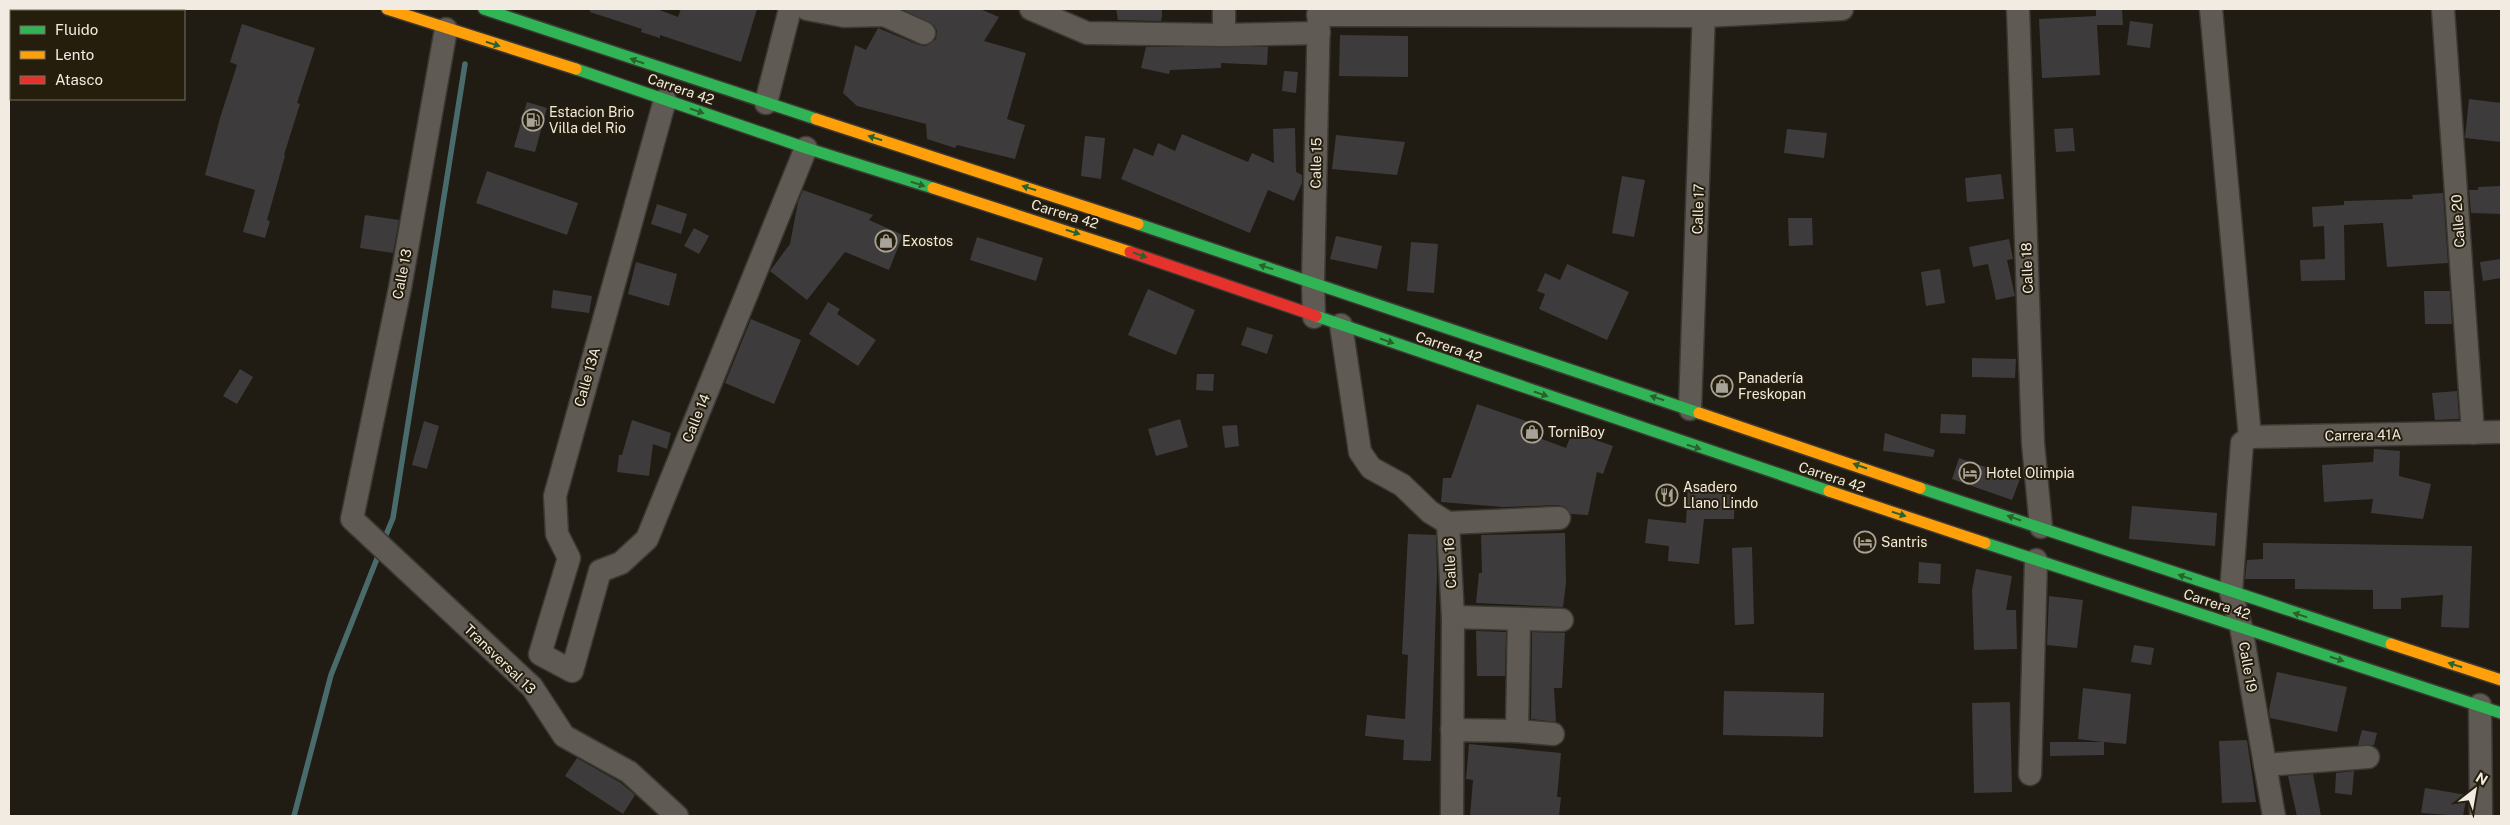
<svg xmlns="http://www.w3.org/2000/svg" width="2510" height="825" viewBox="0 0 2510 825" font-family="'Public Sans',sans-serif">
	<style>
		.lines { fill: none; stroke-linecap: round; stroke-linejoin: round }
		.stream { stroke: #4a6b6b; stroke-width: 5.5 }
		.building { fill: #3e3b3c }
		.street-casing { stroke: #3c3832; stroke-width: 25 }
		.fast-casing { stroke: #3c3832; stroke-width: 14 }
		.slow-casing { stroke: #3c3832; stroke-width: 14 }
		.jam-casing { stroke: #3c3832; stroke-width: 14 }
		.street { stroke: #5f5b54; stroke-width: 22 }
		.fast { stroke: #30b455; stroke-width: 11 }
		.slow { stroke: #ff9f0a; stroke-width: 11 }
		.jam { stroke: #e5322d; stroke-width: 11 }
		.oneway { fill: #2a622d }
		.labels { text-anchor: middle; stroke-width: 4; stroke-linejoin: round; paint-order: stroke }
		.street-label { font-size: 14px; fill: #f1ebe1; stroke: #261e0d }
		.poi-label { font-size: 14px; fill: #f1ebe1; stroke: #261e0d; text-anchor: start }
	</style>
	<rect width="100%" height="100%" fill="#201c13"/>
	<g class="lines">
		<g class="stream">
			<path d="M383,542l10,-24 72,-454"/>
			<path d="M294,816l37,-141 49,-124"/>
		</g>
	</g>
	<g class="building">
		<path d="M590,9h67l21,8 3,-8h76l-16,53 -81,-27v3l-19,-6 1,-3 -52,-17z"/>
		<path d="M902,9h78l19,8 -15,24 42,12 -19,66 18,6 -10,34 -58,-14 -2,3 -28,-9 -1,-15 -69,-18 -14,-13 12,-48 11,5 12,-22 41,17 7,1 10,-7 1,-8 -3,-6z"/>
		<path d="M1116,9h46v7l-1,5 -43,-1z"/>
		<path d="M2096,9h26l1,16h-26l3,50 -58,3 -3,-59 57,-3z"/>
		<path d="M2130,21l23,3 -3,24 -23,-3z"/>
		<path d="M242,24l73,24 -18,55 3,1 -16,51 1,1 -18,64 3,1 -5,17 -22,-6 12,-42 -50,-15 15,-57 17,-53 -7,-3z"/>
		<path d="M1340,35l68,1v41l-69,-1z"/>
		<path d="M1146,47h122l-1,18 -46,-2v5l-51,2 -1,4 -28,-6z"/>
		<path d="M1284,71l14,1 -2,21 -14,-2z"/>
		<path d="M2469,99l32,4v39l-36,-4z"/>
		<path d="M527,102l20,6 -12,44 -21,-5z"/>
		<path d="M1295,128l1,44 6,3v8l-8,18 -26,-11 -18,43 -129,-54 13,-31 19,8 5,-13 17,8 7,-17 66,28 4,-9 22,10 -1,-34z"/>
		<path d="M2073,128l2,23 -19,1 -2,-23z"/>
		<path d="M1787,129l40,4 -3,25 -40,-5z"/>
		<path d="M1336,135l69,7 -8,33 -65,-6z"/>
		<path d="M1085,136l20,2 -4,41 -20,-3z"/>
		<path d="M487,171l91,32 -11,32 -91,-32z"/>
		<path d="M2001,174l3,25 -37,3 -2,-24z"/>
		<path d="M1622,176l23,4 -11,57 -22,-4z"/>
		<path d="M2501,186v28l-30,-1 -2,-23h9v-3z"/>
		<path d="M803,190l70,25 -4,5 34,15 -14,35 -44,-18 -38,48 -37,-29 20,-27 8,-42z"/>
		<path d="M2443,193l5,70 -61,4 -4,-44 -39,2 1,55 -44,1 -1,-21 25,-1 -1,-33 -11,1 -1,-20 32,-2v-4l69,-2 -1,-4z"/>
		<path d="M657,204l30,10 -6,20 -30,-10z"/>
		<path d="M365,215l34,5 -6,33 -33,-5z"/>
		<path d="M1788,218h24l1,27 -24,1z"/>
		<path d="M694,228l15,8 -10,18 -15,-8z"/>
		<path d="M1336,236l46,10 -5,23 -47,-10z"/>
		<path d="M977,237l66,21 -7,23 -66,-21z"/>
		<path d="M2009,239l4,20 -6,1 8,36 -19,4 -8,-36 -15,3 -4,-20z"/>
		<path d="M1411,242l27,2 -4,49 -27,-2z"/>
		<path d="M2501,259v19l-18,3 -3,-19z"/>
		<path d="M636,262l41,12 -8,32 -41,-12z"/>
		<path d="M1567,264l62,28 -22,48 -68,-31 6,-15 -8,-3 8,-18 15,7z"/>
		<path d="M1940,269l5,34 -19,3 -5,-34z"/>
		<path d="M1148,289l47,21 -19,45 -48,-20z"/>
		<path d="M553,290l39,6 -3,17 -38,-5z"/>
		<path d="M2424,291h26l2,33h-27z"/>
		<path d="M828,302l12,7 -3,5 39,26 -18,26 -49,-32z"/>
		<path d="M751,319l50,21 -27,64 -49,-21z"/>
		<path d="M1247,327l26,8 -6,19 -26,-9z"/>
		<path d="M1972,358l44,1 -1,19 -43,-1z"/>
		<path d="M240,369l13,8 -16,27 -14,-8z"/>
		<path d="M1197,374h17l-1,17 -17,-1z"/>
		<path d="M2457,391l2,28 -24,1 -3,-27z"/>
		<path d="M1477,404l66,23 -4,11 27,10 6,-16 41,14 -10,28 -6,-2 -9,43 -17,-1 -6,-7 -6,-2 -56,2 -62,-5 2,-24h8z"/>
		<path d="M1941,414l25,1 -1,19 -25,-1z"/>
		<path d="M1180,419l8,28 -32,9 -8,-27z"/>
		<path d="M632,420l39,13 -4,16 -14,-5 -4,32 -32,-4 2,-17h3z"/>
		<path d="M424,421l15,5 -12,43 -15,-4z"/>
		<path d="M1237,425l2,21 -14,2 -3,-22z"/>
		<path d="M1885,433l50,17 -2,7 -50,-6z"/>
		<path d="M2374,449l26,2 -1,25 32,8 -8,35 -52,-6 2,-14 -49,3 -2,-37 51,-3z"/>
		<path d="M1959,458l61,21 -8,21 -60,-21z"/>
		<path d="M1688,484l31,2v8l16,1 -1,24h-30l-5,45 -31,-3 1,-15 -24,-3 3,-24 38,4z"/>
		<path d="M2132,506l85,7 -2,33 -86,-7z"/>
		<path d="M1565,533l1,50 -3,24 -87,-4 3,-30h3l-1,-38z"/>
		<path d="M1408,534l28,1 1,37 -6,189 -28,-1 1,-20 -39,-4 2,-21 38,4 3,-64 -6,-1z"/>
		<path d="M2263,543l209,3 -3,82 -28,-1 2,-32 -42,3v11h-28v-19l-78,-1v-10h-50l2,-19 16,-1z"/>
		<path d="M1752,547l2,77 -19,1 -3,-77z"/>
		<path d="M1919,562l22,2 -1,20 -22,-1z"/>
		<path d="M1976,569l36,7 -6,34h10l1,39 -43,1 -2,-60z"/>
		<path d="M2049,596l34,4 -6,48 -30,-3z"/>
		<path d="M1476,631l30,1 -1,44h-28z"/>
		<path d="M1532,632l33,1 -3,55h-8l2,34 -25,-3z"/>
		<path d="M2134,645l20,3 -3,17 -20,-3z"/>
		<path d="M2277,672l70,15 -10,45 -67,-14 -1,-8z"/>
		<path d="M2083,688l48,6 -5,50 -22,-2v13l-54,1v-14h53l-25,-3z"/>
		<path d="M1724,691l100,2 -1,44 -100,-2z"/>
		<path d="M2010,702l2,90 -38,1 -2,-90z"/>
		<path d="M2362,730l15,3 -3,12h-16z"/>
		<path d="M2247,740l9,62 -34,1 -3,-62z"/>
		<path d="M1469,744l92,9 -4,44h4l-2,19h-89l3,-36 -7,-1z"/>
		<path d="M577,758l44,25 14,12 -12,19 -58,-38z"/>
		<path d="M2354,771l-2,24 -17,-2 1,-20z"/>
		<path d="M2313,774l8,42h-24l-9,-40z"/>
		<path d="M2425,788l42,7 -4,21 -42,-3z"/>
	</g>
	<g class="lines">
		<g class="street-casing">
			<g id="street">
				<path d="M807,9l37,7 40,-1 40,18"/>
				<path d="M1031,9l56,24 137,2 95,-2"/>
				<path d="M2018,9l15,434 8,84"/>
				<path d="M2211,9l39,428"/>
				<path d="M2443,9l30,424"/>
				<path d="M1318,15l386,1 138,-7"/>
				<path d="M446,29l-46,259 -48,231 180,168 32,49 65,36 48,44"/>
				<path d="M1224,35v-26"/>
				<path d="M665,100l-110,396 2,38 12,24 -29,96 32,17 28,-100 21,-8 26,-24 159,-391"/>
				<path d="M766,103l24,-94"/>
				<path d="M1314,317l-1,-35 6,-273"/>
				<path d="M1341,325l19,127 11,16 31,17 28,27 18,11"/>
				<path d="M1690,409l14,-400"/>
				<path d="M1448,523l5,94 -1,199"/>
				<path d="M1448,523l111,-5"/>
				<path d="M1453,617l109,3"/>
				<path d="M2480,705l1,111"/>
				<path d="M1452,730l65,1 36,3"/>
				<path d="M1517,731l2,-112"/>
				<path d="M2265,765l103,-8"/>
				<path d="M2030,774l6,-214"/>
				<path d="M2274,816l-33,-189 -10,-34 11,-150 8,-6 251,-5"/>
			</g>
		</g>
		<g class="fast-casing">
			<g id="fast">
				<path d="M484,9l332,110"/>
				<path d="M576,69l230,79 127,40"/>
				<path d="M1138,224l561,189"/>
				<path d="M1316,316l513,175"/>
				<path d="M1920,488l471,156"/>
				<path d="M1985,543l516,170"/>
			</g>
		</g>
		<g class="slow-casing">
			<g id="slow">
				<path d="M387,9l189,60"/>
				<path d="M816,119l322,105"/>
				<path d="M933,188l197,64"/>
				<path d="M1699,413l221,75"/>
				<path d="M1829,491l156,52"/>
				<path d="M2391,644l110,36"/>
			</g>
		</g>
		<g class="jam-casing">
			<path id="jam" d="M1130,252l186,64"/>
		</g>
		<use href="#street" class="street"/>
		<use href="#fast" class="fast"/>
		<use href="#slow" class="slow"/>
		<use href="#jam" class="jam"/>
	</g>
	<defs><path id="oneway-solid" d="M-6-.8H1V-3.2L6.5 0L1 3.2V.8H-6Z" transform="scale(1.25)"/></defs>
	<g class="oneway">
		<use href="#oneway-solid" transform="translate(493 44) rotate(18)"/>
		<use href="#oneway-solid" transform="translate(637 61) rotate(-161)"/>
		<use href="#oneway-solid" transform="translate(697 111) rotate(19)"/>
		<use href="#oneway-solid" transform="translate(875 138) rotate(-162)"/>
		<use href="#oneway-solid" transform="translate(918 184) rotate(18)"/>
		<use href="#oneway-solid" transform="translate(1029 188) rotate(-162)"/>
		<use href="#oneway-solid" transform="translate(1073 232) rotate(17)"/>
		<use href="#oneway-solid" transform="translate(1140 255) rotate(20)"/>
		<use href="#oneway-solid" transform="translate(1266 267) rotate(-162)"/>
		<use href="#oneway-solid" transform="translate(1387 341) rotate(19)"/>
		<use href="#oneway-solid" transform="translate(1541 394) rotate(19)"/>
		<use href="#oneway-solid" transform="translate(1657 398) rotate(-162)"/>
		<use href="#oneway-solid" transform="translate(1694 447) rotate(18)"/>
		<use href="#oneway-solid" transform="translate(1860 466) rotate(-161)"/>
		<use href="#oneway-solid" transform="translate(1899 514) rotate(18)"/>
		<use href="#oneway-solid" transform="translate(2014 518) rotate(-161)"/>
		<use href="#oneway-solid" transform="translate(2185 577) rotate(-161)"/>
		<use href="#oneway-solid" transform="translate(2300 615) rotate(-162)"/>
		<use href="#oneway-solid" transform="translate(2337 659) rotate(18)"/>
		<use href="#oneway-solid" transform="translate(2455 665) rotate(-162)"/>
	</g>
	<defs>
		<g id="fuel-ring" transform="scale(1.125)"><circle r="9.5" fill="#261e0d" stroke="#a8a399" stroke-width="1.5"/><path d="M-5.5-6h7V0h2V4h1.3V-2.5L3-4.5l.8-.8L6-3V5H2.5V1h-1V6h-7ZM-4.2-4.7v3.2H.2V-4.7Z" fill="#a8a399"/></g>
		<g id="shop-ring" transform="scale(1.125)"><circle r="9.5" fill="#261e0d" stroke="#a8a399" stroke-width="1.5"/><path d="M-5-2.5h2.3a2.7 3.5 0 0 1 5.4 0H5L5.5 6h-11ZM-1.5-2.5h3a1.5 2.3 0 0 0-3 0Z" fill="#a8a399"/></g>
		<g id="hotel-ring" transform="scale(1.125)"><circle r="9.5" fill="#261e0d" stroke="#a8a399" stroke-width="1.5"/><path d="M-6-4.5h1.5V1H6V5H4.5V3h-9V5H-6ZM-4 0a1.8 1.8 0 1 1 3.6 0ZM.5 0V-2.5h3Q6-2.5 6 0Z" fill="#a8a399"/></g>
		<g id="restaurant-ring" transform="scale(1.125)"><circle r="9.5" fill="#261e0d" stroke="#a8a399" stroke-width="1.5"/><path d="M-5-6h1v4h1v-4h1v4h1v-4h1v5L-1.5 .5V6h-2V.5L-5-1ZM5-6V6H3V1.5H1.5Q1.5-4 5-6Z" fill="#a8a399"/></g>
	</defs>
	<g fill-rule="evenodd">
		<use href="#fuel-ring" x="533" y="120"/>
		<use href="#shop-ring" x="886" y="241"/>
		<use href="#shop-ring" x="1722" y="386"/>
		<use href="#shop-ring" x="1532" y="432"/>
		<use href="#hotel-ring" x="1970" y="473"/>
		<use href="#restaurant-ring" x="1667" y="495"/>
		<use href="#hotel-ring" x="1865" y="542"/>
	</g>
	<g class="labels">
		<g class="street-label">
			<text transform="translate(681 89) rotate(19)" y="5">Carrera 42</text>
			<text transform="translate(1316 163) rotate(-89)" y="5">Calle 15</text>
			<text transform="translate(1698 209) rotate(-88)" y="5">Calle 17</text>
			<text transform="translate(1065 214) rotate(17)" y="5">Carrera 42</text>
			<text transform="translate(2458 221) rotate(-94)" y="5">Calle 20</text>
			<text transform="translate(2027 268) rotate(-92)" y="5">Calle 18</text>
			<text transform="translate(402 274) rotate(-79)" y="5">Calle 13</text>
			<text transform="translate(1449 347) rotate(19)" y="5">Carrera 42</text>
			<text transform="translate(587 377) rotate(-74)" y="5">Calle 13A</text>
			<text transform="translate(696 418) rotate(-68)" y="5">Calle 14</text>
			<text transform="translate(2363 435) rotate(-1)" y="5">Carrera 41A</text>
			<text transform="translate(1832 477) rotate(18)" y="5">Carrera 42</text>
			<text transform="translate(1450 563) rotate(-93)" y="5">Calle 16</text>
			<text transform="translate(2217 604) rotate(18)" y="5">Carrera 42</text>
			<text transform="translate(500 659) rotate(44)" y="5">Transversal 13</text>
			<text transform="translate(2248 667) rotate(80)" y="5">Calle 19</text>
		</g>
		<g class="poi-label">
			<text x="549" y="117">Estacion Brio<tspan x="549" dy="16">Villa del Rio</tspan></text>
			<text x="902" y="246">Exostos</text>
			<text x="1738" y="383">Panadería<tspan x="1738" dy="16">Freskopan</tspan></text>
			<text x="1548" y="437">TorniBoy</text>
			<text x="1986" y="478">Hotel Olimpia</text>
			<text x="1683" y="492">Asadero<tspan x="1683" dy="16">Llano Lindo</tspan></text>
			<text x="1881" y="547">Santris</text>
		</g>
	</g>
	<rect width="2510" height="825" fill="none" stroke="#f1ebe1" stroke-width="20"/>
	<rect x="10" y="10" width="175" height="90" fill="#261e0d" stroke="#777062"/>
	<rect x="20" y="26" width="25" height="8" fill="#30b455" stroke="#777062"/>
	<text x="55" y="35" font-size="15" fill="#f1ebe1">Fluido</text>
	<rect x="20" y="51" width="25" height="8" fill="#ff9f0a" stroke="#777062"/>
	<text x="55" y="60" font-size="15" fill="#f1ebe1">Lento</text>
	<rect x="20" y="76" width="25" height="8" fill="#e5322d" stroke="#777062"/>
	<text x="55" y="85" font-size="15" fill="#f1ebe1">Atasco</text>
	<g transform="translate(2475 790) rotate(31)" stroke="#261e0d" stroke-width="4" paint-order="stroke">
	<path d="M0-4L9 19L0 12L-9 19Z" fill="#f1ebe1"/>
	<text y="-8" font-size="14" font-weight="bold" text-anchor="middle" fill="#f1ebe1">N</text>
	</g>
</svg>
